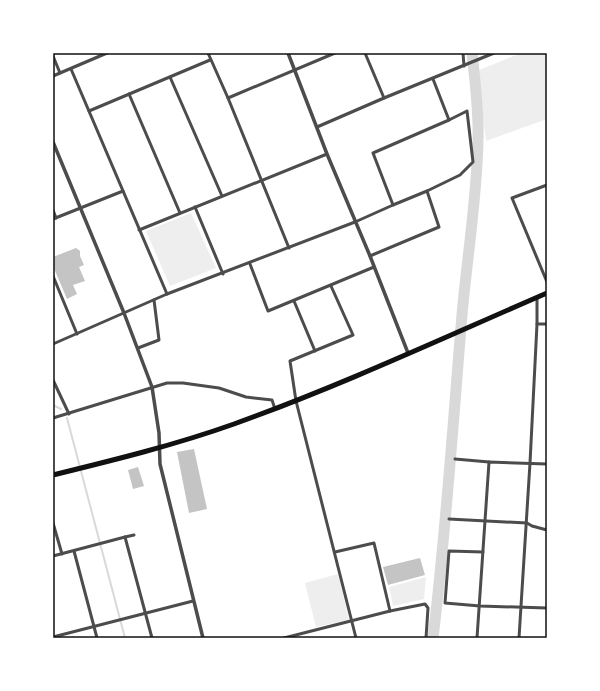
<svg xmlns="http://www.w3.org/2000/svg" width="600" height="691" viewBox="0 0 600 691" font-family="Merriweather,serif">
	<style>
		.green { fill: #eee }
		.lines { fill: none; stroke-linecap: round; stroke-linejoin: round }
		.stream { stroke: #d9d9d9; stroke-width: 2 }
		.river { stroke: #d9d9d9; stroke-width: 11 }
		.building { fill: #c4c4c4 }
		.minor { stroke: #4c4c4c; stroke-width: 3 }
		.tertiary { stroke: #4c4c4c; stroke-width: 3.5 }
		.trunk { stroke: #111; stroke-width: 5 }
		.neatline { fill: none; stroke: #111; stroke-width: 1.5 }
	</style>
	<rect width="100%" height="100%" fill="#fff"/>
	<g class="green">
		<path d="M521,53h26v66l-61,22 -9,-70z"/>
		<path d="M191,213l25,55 -46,18 -24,-55z"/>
		<path d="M338,574l11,46 -33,7 -11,-44z"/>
		<path d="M426,577l-2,22 -31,7 -4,-19z"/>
	</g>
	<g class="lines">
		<g class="stream">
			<path d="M53,405l8,4"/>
			<path d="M67,418l58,220"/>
		</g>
		<path class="river" d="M433,638c13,-107 20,-215 29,-323 5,-58 15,-116 16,-175 1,-29 -3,-58 -6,-87"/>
	</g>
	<g class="building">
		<path d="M76,248l4,3v5l4,9 -5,2 6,14 -12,4 4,9 -10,5 -14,-33v-9z"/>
		<path d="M194,449l13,60 -18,4 -12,-61z"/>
		<path d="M138,467l6,19 -11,3 -5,-19z"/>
		<path d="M420,558l5,17 -37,10 -5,-18z"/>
	</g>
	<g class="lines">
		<g class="minor">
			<path d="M208,53l20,45 61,150"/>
			<path d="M365,53l19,45"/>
			<path d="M463,53l1,13"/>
			<path d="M53,56l7,17"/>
			<path d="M71,69l96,225"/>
			<path d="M170,77l52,119"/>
			<path d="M129,94l51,119"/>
			<path d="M228,98l107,-45"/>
			<path d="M89,111l121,-51"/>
			<path d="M547,185l-35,13 35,84"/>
			<path d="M427,191l33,-16 13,-13 -6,-51 -18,9"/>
			<path d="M195,207l28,67"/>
			<path d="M53,210l3,8"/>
			<path d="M53,219l70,-28"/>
			<path d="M139,230l188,-76"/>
			<path d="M370,256l69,-29 -12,-36 -34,14 -20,-52 76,-33 -16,-41"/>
			<path d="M250,264l18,47 106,-44"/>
			<path d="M53,276l24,58"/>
			<path d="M331,286l22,49 -63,26 6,40 60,237"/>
			<path d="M294,301l21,50"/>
			<path d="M537,324h10"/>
			<path d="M53,344l114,-50 188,-72 38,-17"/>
			<path d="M138,348l21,-8 -5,-40"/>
			<path d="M53,380l16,34"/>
			<path d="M53,418l114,-35h16l36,5 27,9 26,3 3,9"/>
			<path d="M455,459l34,3"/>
			<path d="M449,519l78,4 5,3 15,4"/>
			<path d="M53,523l9,31"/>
			<path d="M134,535l-9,2 27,101"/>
			<path d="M74,551l23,87"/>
			<path d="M335,552l39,-9 16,68"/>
			<path d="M483,552l-34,-1 -4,52 35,3 67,2"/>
			<path d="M53,556l72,-19"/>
			<path d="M53,637l140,-36"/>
			<path d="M284,638l106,-27 35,-7 3,4 -2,30"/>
			<path d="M477,638l12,-176 58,2"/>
			<path d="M519,638l11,-175 7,-139v-26"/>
		</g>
		<g class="tertiary">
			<path d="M288,53l39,101 43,102 38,97"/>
			<path d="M53,76l54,-23"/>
			<path d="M317,127l67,-29 110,-45"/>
			<path d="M53,142l71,171 28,74 7,46 1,31 43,174"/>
		</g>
		<path class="trunk" d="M53,475c61,-15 122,-30 181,-51 106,-38 209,-86 313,-131"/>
	</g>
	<rect width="600" height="691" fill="none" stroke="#ffffff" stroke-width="108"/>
	<rect x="54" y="54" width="492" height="583" class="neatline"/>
</svg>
